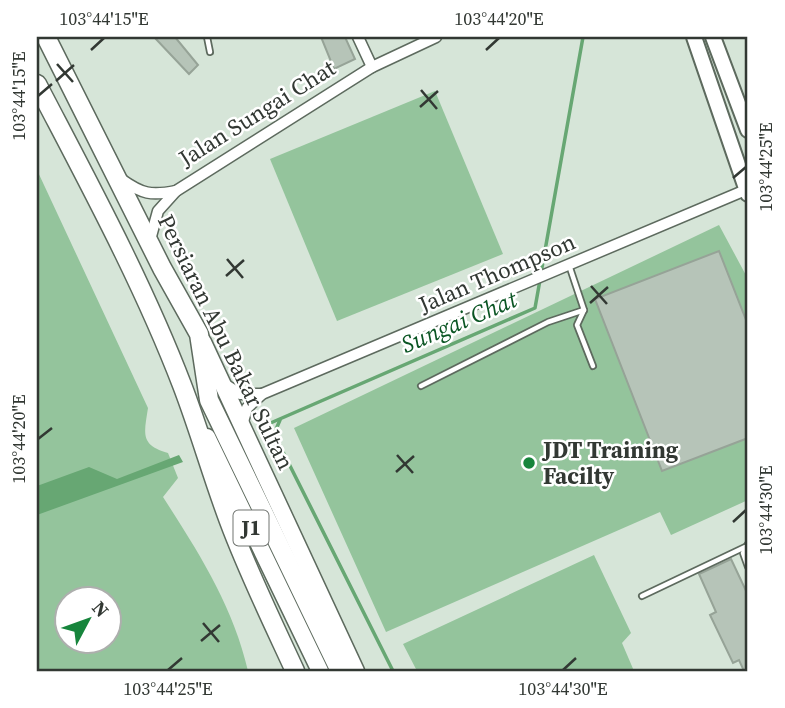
<svg xmlns="http://www.w3.org/2000/svg" width="785" height="708" viewBox="0 0 785 708" font-family="'Source Serif 4',serif">
	<style>
		.green { fill: #94c49c; fill-rule: evenodd }
		.water { fill: #67a773 }
		.lines { fill: none; stroke-linecap: round; stroke-linejoin: round }
		.stream { stroke: #67a773; stroke-width: 3.5 }
		.building { fill: #b6c4b8; stroke: #96a397; stroke-width: 2 }
		.lane-casing { stroke: #5d6a5e; stroke-width: 8 }
		.street-casing { stroke: #5d6a5e; stroke-width: 13 }
		.secondary-casing { stroke: #5d6a5e; stroke-width: 18 }
		.primary-casing { stroke: #5d6a5e; stroke-width: 19 }
		.highway-casing { stroke: #5d6a5e; stroke-width: 21 }
		.lane { stroke: #fff; stroke-width: 4.5 }
		.street { stroke: #fff; stroke-width: 10 }
		.secondary { stroke: #fff; stroke-width: 14 }
		.primary { stroke: #fff; stroke-width: 16 }
		.highway { stroke: #fff; stroke-width: 18 }
		.ticks { fill: none; stroke: #323833; stroke-width: 2.5 }
		.poi-dot { fill: #17853c; stroke: #fff; stroke-width: 2.5 }
		.labels { text-anchor: middle; stroke-width: 5; stroke-linejoin: round; paint-order: stroke }
		.shield { fill: #fff; stroke: #707470; stroke-width: 2 }
		.shield-label { font-size: 21px; font-weight: bold; fill: #323833 }
		.street-label { font-size: 23px; fill: #323833; stroke: #fff }
		.poi-label { font-size: 23px; font-weight: bold; fill: #323833; stroke: #fff; text-anchor: start }
		.water-label { font-size: 24px; font-style: italic; fill: #0a5523; stroke: #fff }
		.neatline { fill: none; stroke: #323833; stroke-width: 2.5 }
		.ticks-label { font-size: 18px; text-anchor: middle; fill: #323833 }
	</style>
	<rect width="100%" height="100%" fill="#d6e5d8"/>
	<g class="green">
		<path d="M435,91l68,163 -166,67 -67,-162z"/>
		<path d="M37,170l111,238c-4,26 -8,37 20,45l10,25 -15,19c36,56 70,109 85,174h-211zM66,600h42v42h-42z"/>
		<path d="M719,225l29,54v221l-77,35 -11,-23 -274,120 -92,-204z"/>
		<path d="M594,555l37,78 -9,10 12,28h-217l-14,-27z"/>
	</g>
	<path class="water" d="M179,455l4,7 -146,53v-29l52,-19 28,12z"/>
	<g class="lines">
		<g class="stream">
			<path d="M541,273l42,-236"/>
			<path d="M280,420l-6,14 119,237"/>
			<path d="M259,428l276,-120 5,-28"/>
		</g>
	</g>
	<g class="building">
		<path d="M154,37h21l23,28 -9,9z"/>
		<path d="M321,37h24l10,22 -21,10z"/>
		<path d="M719,251l29,74v113l-86,33 -67,-172z"/>
		<path d="M731,559l17,36v76h-4l-5,-11 -6,3 -23,-48 6,-3 -17,-38z"/>
	</g>
	<g class="lines">
		<g class="lane-casing">
			<g id="lane">
				<path d="M207,37l3,15"/>
				<path d="M569,265l15,45 -7,15 16,41"/>
				<path d="M421,386l127,-64 36,-12"/>
				<path d="M748,544l-5,9 5,14"/>
				<path d="M642,596l103,-49"/>
			</g>
		</g>
		<g class="street-casing">
			<g id="street">
				<path d="M358,37l14,30"/>
				<path d="M121,179c21,15 30,17 55,12"/>
				<path d="M150,240l8,-29 18,-20 196,-124 64,-30"/>
				<path d="M226,385l14,9h22"/>
				<path d="M242,425l5,-17 15,-14 486,-205"/>
			</g>
		</g>
		<g class="secondary-casing">
			<g id="secondary">
				<path d="M694,37l54,157"/>
				<path d="M713,37l35,93"/>
			</g>
		</g>
		<g class="primary-casing">
			<g id="primary">
				<path d="M203,342l153,329"/>
				<path d="M207,437l113,234"/>
			</g>
		</g>
		<g class="highway-casing">
			<g id="highway">
				<path d="M46,37l116,231 37,66 10,66 131,271"/>
				<path d="M37,84c51,98 105,197 145,301 17,44 30,91 47,136 19,51 43,100 66,150"/>
			</g>
		</g>
		<use href="#lane" class="lane"/>
		<use href="#street" class="street"/>
		<use href="#secondary" class="secondary"/>
		<use href="#primary" class="primary"/>
		<use href="#highway" class="highway"/>
	</g>
	<path class="ticks" d="M91,50l13,-12M486,50l13,-12M57,64l16,18M56,81l18,-16M421,90l16,19M38,96l14,-12M420,107l18,-16M733,178l13,-11M227,259l16,19M226,276l18,-16M591,286l16,18M590,303l18,-16M38,439l14,-11M397,455l16,18M396,472l18,-16M733,522l13,-12M203,623l16,19M201,641l19,-16M168,670l14,-12M563,670l13,-12"/>
	<circle class="poi-dot" cx="529" cy="463" r="7"/>
	<g class="labels">
		<rect class="shield" x="233.5" y="510.5" width="35" height="35" rx="5"/>
		<g class="shield-label">
			<text x="251" y="535">J1</text>
		</g>
		<g class="street-label">
			<text transform="translate(257 113) rotate(-32)" y="8">Jalan Sungai Chat</text>
			<text transform="translate(497 273) rotate(-23)" y="8">Jalan Thompson</text>
			<text transform="translate(226 342) rotate(64)" y="8">Persiaran Abu Bakar Sultan</text>
		</g>
		<g class="poi-label">
			<text x="543" y="458">JDT Training<tspan x="543" dy="26">Facilty</tspan></text>
		</g>
		<g class="water-label">
			<text transform="translate(459 322) rotate(-23)" y="8">Sungai Chat</text>
		</g>
	</g>
	<rect width="785" height="708" fill="none" stroke="#ffffff" stroke-width="77"/>
	<g transform="translate(88 620) rotate(49)"><circle r="33" fill="#ffffff" stroke="#adafad" stroke-width="2"/>
	<path d="M0-5L12 26L0 18L-12 26Z" fill="#17853c"/>
	<text y="-10" font-size="19" font-weight="bold" text-anchor="middle" fill="#323833">N</text>
	</g>
	<rect x="38" y="38" width="708" height="632" class="neatline"/>
	<g class="ticks-label">
		<text x="104" y="25">103°44'15"E</text>
		<text x="499" y="25">103°44'20"E</text>
		<text transform="translate(19 96) rotate(-90)" y="6">103°44'15"E</text>
		<text transform="translate(766 167) rotate(-90)" y="6">103°44'25"E</text>
		<text transform="translate(19 439) rotate(-90)" y="6">103°44'20"E</text>
		<text transform="translate(766 510) rotate(-90)" y="6">103°44'30"E</text>
		<text x="168" y="695">103°44'25"E</text>
		<text x="563" y="695">103°44'30"E</text>
	</g>
</svg>
